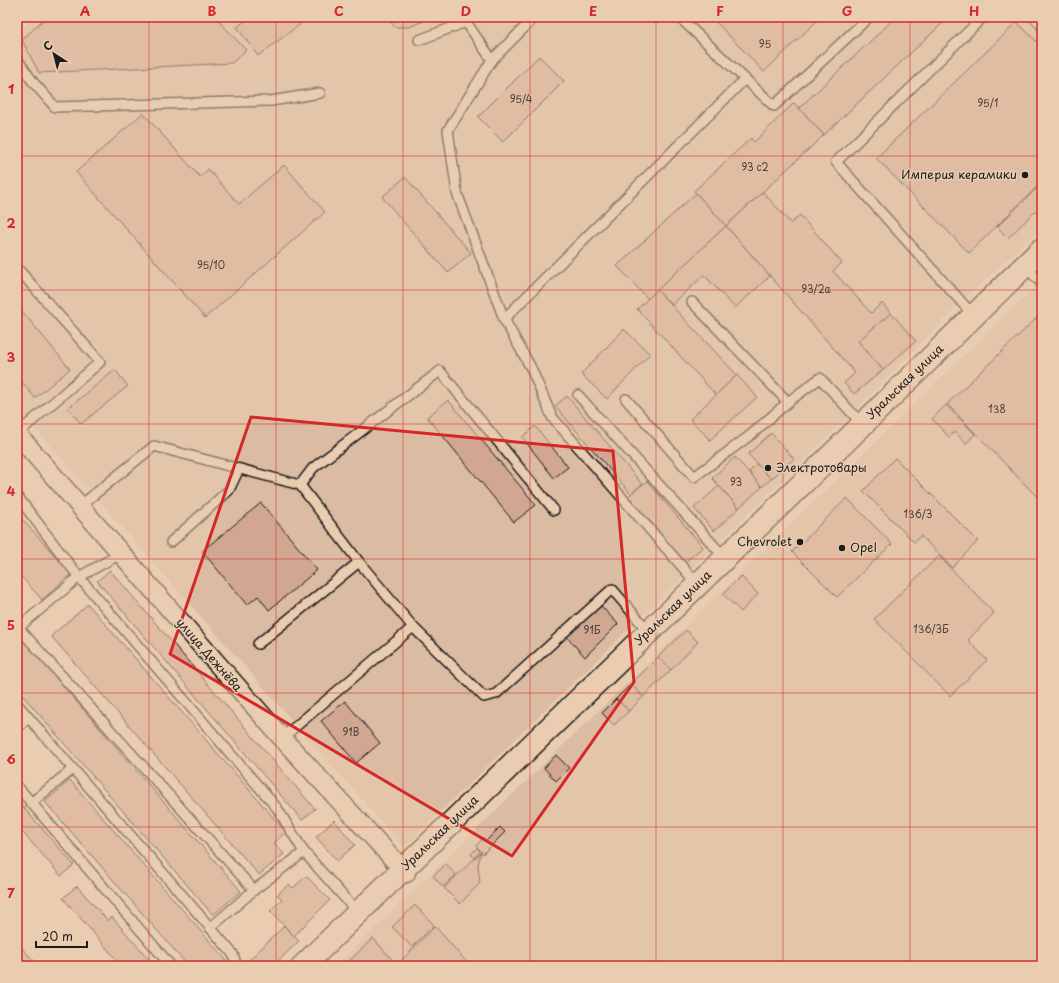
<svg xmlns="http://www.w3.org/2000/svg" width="1059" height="983" viewBox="0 0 1059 983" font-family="'Playpen Sans',sans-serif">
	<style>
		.built { fill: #dbbba1 }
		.building { fill: #d2a791; stroke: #1c1c1c }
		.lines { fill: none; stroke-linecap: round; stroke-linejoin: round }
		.lane-casing { stroke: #1c1c1c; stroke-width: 12 }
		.street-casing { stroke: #1c1c1c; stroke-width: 21 }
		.secondary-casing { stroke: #1c1c1c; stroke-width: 25 }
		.lane { stroke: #eacdb1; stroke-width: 9 }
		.street { stroke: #eacdb1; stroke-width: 18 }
		.secondary { stroke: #eacdb1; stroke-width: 22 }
		.marked { fill: none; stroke: #d62828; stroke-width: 3; stroke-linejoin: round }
		.grid { fill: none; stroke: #d62828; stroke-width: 1; stroke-opacity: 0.55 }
		.poi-dot { fill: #1c1c1c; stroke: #eacdb1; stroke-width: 1.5 }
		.labels { text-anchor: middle; stroke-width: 3; stroke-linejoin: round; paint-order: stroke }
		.number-label { font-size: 10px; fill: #4a3f39 }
		.poi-label { font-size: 12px; fill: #1c1c1c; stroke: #eacdb1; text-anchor: end }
		.street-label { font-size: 12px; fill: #1c1c1c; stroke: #eacdb1 }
		.neatline { fill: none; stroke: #d62828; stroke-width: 1.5 }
		.grid-label { font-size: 13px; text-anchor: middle; font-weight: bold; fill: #d62828 }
	</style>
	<rect width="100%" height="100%" fill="#eacdb1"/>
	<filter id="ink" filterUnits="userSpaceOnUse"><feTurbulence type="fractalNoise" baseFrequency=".025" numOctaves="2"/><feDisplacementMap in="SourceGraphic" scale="8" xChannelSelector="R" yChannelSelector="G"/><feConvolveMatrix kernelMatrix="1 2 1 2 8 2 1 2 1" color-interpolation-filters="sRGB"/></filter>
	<g filter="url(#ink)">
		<g class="built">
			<path d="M34,17h1008v210l-81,75 -109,111 -448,434 -387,-439v-374z"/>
			<path d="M1042,280v686h-706z"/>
		</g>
		<g class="building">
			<path d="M46,17h169l31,33 -14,13 -193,10 -17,-33z"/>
			<path d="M250,17h60l-52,39 -21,-29z"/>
			<path d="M386,17h47l-24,10h-14z"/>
			<path d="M711,17h110l-57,55z"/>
			<path d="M896,17h53l-125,118 -25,-27z"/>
			<path d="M1017,22l25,25v135l-73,71 -93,-95z"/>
			<path d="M539,56l25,25 -61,61 -25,-25z"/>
			<path d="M794,103l30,32 -98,91 -32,-35 57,-53 3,4z"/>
			<path d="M143,113l57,64 8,-8 31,35 45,-39 41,47 -120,106 -129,-146z"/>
			<path d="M405,177l66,76 -23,20 -66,-76z"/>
			<path d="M1042,183v22l-34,33 -11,-11z"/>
			<path d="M763,192l28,31 9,-8 42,48 -9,8 38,42 11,-10 9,10 -33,28 25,29 -29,24 -10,-11 11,-10 -129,-147z"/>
			<path d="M696,193l30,33 -78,73 -31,-33z"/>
			<path d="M726,226l44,50 -35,32 -31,-33 -32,30 -15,-15z"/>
			<path d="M657,290l80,85 -21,20 -79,-86z"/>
			<path d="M17,305l53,64 -35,29 -18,-22z"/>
			<path d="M891,313l25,28 -33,29 -25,-29z"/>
			<path d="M1042,313v189l-95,-98z"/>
			<path d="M624,329l26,25 -43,45 -26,-25z"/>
			<path d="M115,370l13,16 -47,38 -13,-16z"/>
			<path d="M737,375l20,22 -47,43 -20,-21z"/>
			<path d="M567,396l75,88 -11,10 -76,-88z"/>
			<path d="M448,400l88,105 -22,17 -87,-105z"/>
			<path d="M946,405l29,29 -9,10 -11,-12 -6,5 -17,-18z"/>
			<path d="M535,426l33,41 -14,11 -32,-41z"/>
			<path d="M771,433l23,26 -23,20 -23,-25z"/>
			<path d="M735,457l27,30 -23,21 -27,-30z"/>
			<path d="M895,458l83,83 -26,27 -31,-32 -7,6 -51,-51z"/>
			<path d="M757,464l14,15 -9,8 -13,-15z"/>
			<path d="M647,481l56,66 -18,15 -57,-66z"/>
			<path d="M719,486l20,22 -25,23 -20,-23z"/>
			<path d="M847,498l45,46 -55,53 -45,-45z"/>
			<path d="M261,503l56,67 -48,40 -11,-14 -11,9 -45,-54z"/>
			<path d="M17,513l54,61 -29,26 -25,-28z"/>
			<path d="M939,556l55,57 -26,27 19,20 -37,36 -76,-77z"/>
			<path d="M110,570l205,239 -13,11 -205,-239z"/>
			<path d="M741,576l17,18 -17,18 -18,-18z"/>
			<path d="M88,604l198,228 -12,11 10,11 -25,21 -208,-239z"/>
			<path d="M599,604l19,20 -33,33 -19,-21z"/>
			<path d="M686,630l12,12 -27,28 -13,-13z"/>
			<path d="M17,633l224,258 -28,24 -196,-226z"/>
			<path d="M658,657l13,13 -28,27 -12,-13z"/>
			<path d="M631,684l12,13 -14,14 -13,-12z"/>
			<path d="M616,699l13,12 -15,14 -12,-12z"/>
			<path d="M345,701l35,42 -24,20 -35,-42z"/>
			<path d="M556,755l13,13 -13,13 -12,-13z"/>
			<path d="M70,780l156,180 -7,6h-31l-143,-164z"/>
			<path d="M17,800l57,65 -13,11 -44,-50z"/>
			<path d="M334,820l21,25 -18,16 -21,-24z"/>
			<path d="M500,827l5,5 -22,22 -7,-8 7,-8 3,3z"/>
			<path d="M477,848l3,3 -6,7 -3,-4z"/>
			<path d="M481,852l-3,13 2,18 -20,21 -16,-16z"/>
			<path d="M446,864l10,11 -13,12 -10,-11z"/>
			<path d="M306,876l24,24 -36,36 -24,-25 12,-12 -5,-4 12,-11 4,4z"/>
			<path d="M77,886l31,35 4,-4 43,49h-33l-59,-68z"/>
			<path d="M415,905l19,20 -22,22 -20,-20z"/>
			<path d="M284,926l15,15 -26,25h-30z"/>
			<path d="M435,926l35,40h-74z"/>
			<path d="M373,938l23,26 -1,2h-51z"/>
			<path d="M17,943l22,23h-22z"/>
		</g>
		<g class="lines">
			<g class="lane-casing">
				<g id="lane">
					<path d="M679,17l95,89 95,-89"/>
					<path d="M1034,17l8,9"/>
					<path d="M419,40l47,-18 26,38 43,-43"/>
					<path d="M17,59l16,23 22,25 216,-6 49,-8"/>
					<path d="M492,60l-44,70 9,63 47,126 27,49 21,49 146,168"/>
					<path d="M17,268l83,94 -83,72"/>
					<path d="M1029,270l13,14"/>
					<path d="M692,302l96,100"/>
					<path d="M974,316l-138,-154 147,-145"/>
					<path d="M504,319l241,-240"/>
					<path d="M578,395l148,164"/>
					<path d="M626,399l68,78 58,-43 36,-32 32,-24 42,46"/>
					<path d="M300,485l13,-17 127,-97 114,139"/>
					<path d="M17,496l62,81 198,231 27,44 54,61"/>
					<path d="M80,506l74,-60 146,39 59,77 54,65 71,70 12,-3 116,-105 37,43"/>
					<path d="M171,542l58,-52 10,-21"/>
					<path d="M17,626l237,264"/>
					<path d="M18,628l61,-51 41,-23"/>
					<path d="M258,644l101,-82"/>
					<path d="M17,704l216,250 3,10 -2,2"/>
					<path d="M17,728l12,-10"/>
					<path d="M282,738l131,-111"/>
					<path d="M17,786l154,180"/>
					<path d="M31,803l42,-34"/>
					<path d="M210,928l44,-38 50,-38"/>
				</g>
			</g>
			<g class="street-casing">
				<path id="street" d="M17,434l265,304 124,135"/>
			</g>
			<g class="secondary-casing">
				<path id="secondary" d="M303,966l503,-486 236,-231"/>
			</g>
			<use href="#lane" class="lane"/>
			<use href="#street" class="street"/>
			<use href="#secondary" class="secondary"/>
		</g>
	</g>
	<path d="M0 0H1059V983H0ZM251,417l362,34 21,231 -122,174 -342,-202z" fill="#eacdb1" fill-opacity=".55" fill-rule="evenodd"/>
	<path class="marked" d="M251,417l362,34 21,231 -122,174 -342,-202z"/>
	<path class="grid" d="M149,17v949M276,17v949M403,17v949M530,17v949M656,17v949M783,17v949M910,17v949M17,156h1025M17,290h1025M17,424h1025M17,559h1025M17,693h1025M17,827h1025"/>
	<g class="poi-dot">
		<circle cx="1025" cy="175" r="4"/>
		<circle cx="768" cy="468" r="4"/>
		<circle cx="800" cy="542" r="4"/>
		<circle cx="842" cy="548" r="4"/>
	</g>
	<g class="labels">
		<g class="number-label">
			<text x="765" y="48">95</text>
			<text x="521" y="103">95/4</text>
			<text x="988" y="107">95/1</text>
			<text x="755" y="171">93 с2</text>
			<text x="211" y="269">95/10</text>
			<text x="816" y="293">93/2а</text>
			<text x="997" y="413">138</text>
			<text x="736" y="486">93</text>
			<text x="918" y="518">136/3</text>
			<text x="931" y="633">136/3Б</text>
			<text x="592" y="634">91Б</text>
			<text x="351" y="736">91В</text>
		</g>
		<g class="poi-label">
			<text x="1017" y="179">Империя керамики</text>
			<text x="776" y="472" text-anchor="start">Электротовары</text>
			<text x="792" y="546">Chevrolet</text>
			<text x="850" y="552" text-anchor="start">Opel</text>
		</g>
		<g class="street-label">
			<text transform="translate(905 382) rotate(-44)" y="4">Уральская улица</text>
			<text transform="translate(673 608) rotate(-44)" y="4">Уральская улица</text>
			<text transform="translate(209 655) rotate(49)" y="4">улица Дежнёва</text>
			<text transform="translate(440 833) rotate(-44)" y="4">Уральская улица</text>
		</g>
	</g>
	<rect width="1059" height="983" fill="none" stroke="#eacdb1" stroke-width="44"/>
	<g transform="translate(54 54) rotate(324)" stroke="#eacdb1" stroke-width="3" paint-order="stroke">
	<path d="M0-3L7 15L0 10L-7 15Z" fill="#1c1c1c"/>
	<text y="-6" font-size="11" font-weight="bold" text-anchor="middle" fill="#1c1c1c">С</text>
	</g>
	<path d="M36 941v6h51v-6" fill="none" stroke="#1c1c1c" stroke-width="2"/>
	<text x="42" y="941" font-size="12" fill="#1c1c1c" stroke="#eacdb1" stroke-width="3" paint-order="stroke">20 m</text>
	<rect x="22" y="22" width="1015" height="939" class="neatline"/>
	<g class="grid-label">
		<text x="85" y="16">A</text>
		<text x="212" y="16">B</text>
		<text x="339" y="16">C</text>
		<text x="466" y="16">D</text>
		<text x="593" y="16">E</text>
		<text x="720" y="16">F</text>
		<text x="847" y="16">G</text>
		<text x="974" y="16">H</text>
		<text x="11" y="94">1</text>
		<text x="11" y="228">2</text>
		<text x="11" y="362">3</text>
		<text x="11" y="496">4</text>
		<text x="11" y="630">5</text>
		<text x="11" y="764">6</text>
		<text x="11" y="898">7</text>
	</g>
</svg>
